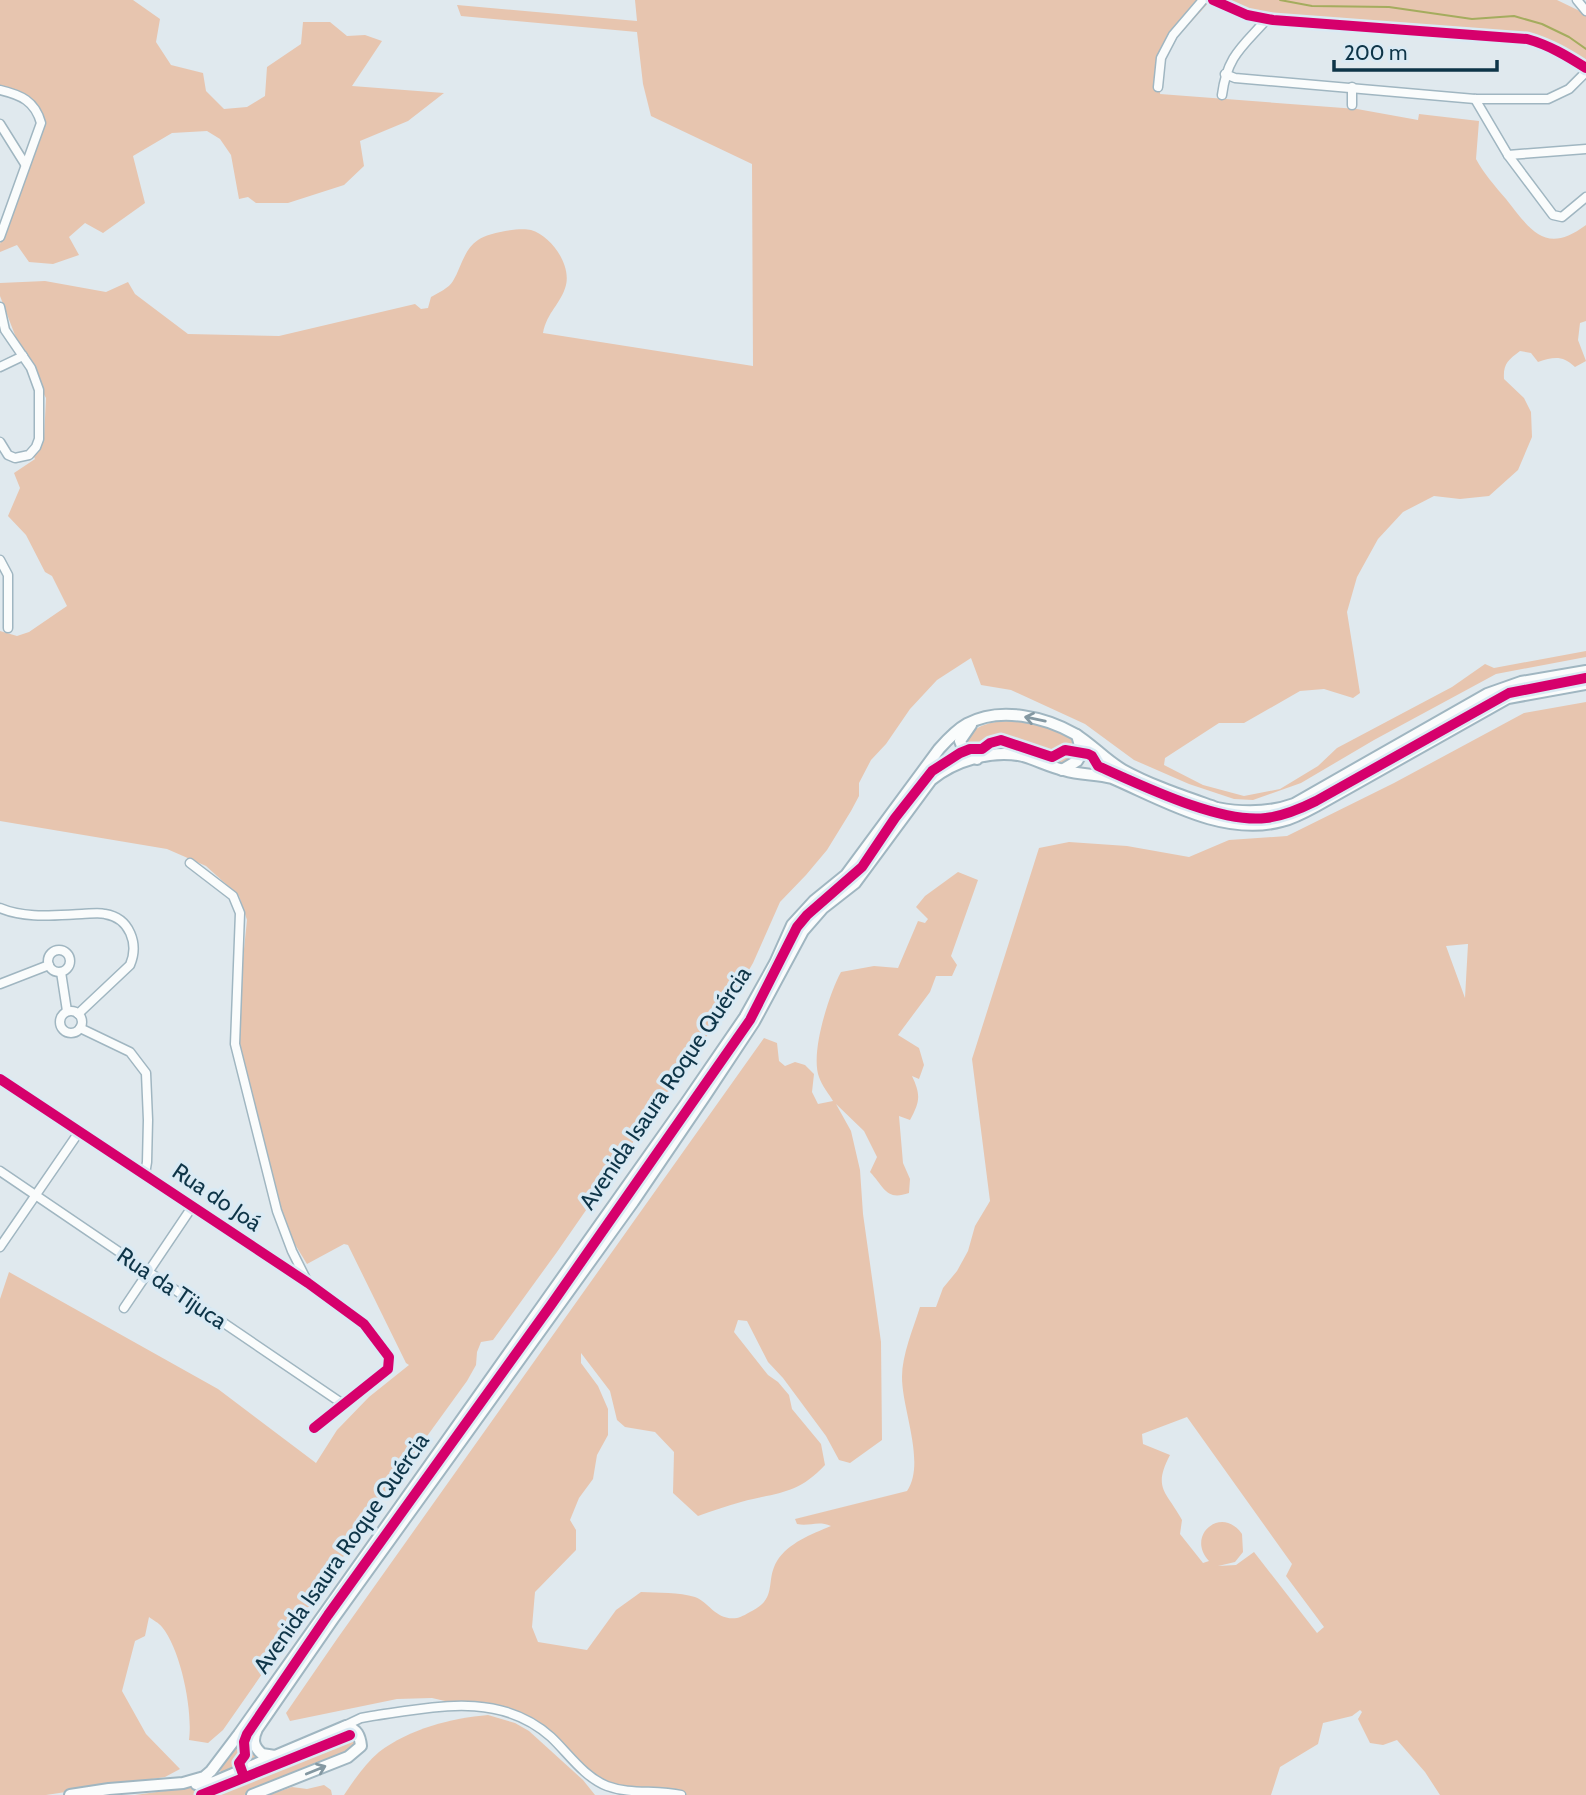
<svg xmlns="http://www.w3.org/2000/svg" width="1586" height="1795" viewBox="0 0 1586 1795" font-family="Cabin,sans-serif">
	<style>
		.green { fill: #e7c5af; fill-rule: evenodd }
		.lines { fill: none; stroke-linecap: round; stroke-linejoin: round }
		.stream { stroke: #a4ac5e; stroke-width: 2 }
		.minor-casing { stroke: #a0b6c1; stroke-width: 11 }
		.major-casing { stroke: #a0b6c1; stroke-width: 14 }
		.minor { stroke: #fafcfc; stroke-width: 8 }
		.major { stroke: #fafcfc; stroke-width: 10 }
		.cycleway-casing { stroke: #daeaf4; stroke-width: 15 }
		.cycleway { stroke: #d6006c; stroke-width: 10 }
		.oneway { stroke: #8498a2 }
		.labels { text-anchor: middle; stroke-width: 7; stroke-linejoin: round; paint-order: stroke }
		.street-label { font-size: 23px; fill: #0e3548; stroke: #daeaf4 }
	</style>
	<rect width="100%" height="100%" fill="#e0e9ee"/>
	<g class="green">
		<path d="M0,0h133l27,19 -4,23 15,23 32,8 3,18 18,18 23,-2 18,-11 2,-29 34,-23 2,-22h27l17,14 18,-1 17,6 -30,45 92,7 -36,28 -48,20 4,25 -20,19 -56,18h-32l-8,-6 -9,2 -8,-44 -11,-16 -13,-8 -35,2 -39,23 12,47 -42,30 -18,-10 -16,14 10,18 -26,9 -24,-2 -12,-17 -17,7v-8l41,-121 -7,-18 -34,-15z"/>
		<path d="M635,0h576l-37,41 -10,22 -4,31 197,15 61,11 1,-6 60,7 -3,38c8,15 19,27 30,40 25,32 40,56 80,26v96l-6,2 -2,17 8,21 -11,6c-13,-12 -21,-10 -37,-5l-7,-9 -11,-2c-12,9 -17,13 -16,28l20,19 7,14 1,25 -14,33 -29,26 -29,3 -26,-3 -31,16 -25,27 -21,38 -10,35 13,81 -7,5 -29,-9 -24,2 -56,32h-25l-54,35 -1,7 39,20 41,11 36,-7 38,-23 19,-18 115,-61 33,-23 9,4 92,-17v6l-90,17 -122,66 -73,43 -48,17 -19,-1 -45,-15 -55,-24 -49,-36 -74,-34 -30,-5 -10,-27 -34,22 -27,29 -24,35 -15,16 -12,23v13l-8,15 -24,39 -21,25 -26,27 -27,61 -22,38 -174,251 -64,88 -12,2 -4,10 -1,13 -9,16 -87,120 -11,11 -22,40 -124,178 -15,13 -19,-3c4,-29 -8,-90 -27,-113 -3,-4 -9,-7 -13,-10l-4,19 -10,5 -13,50 24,43 34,35 -15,8 -119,18h-46v-496l9,-27 209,117 98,74 21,-33 32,-33 40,-32 -3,-2 -58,-118 -4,-1 -37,20 -19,-31 -50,-184 2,-61 7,-68 -8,-24 -33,-30 -39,-17 -167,-28v-190l17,5 12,-4 38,-26 -15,-30 -7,-4 -19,-37 -18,-19 12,-28 -6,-15 21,-14 -2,-4 11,-17 2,-40 -23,-42 -23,-60v-13l45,-2 61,11 22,-10 7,12 53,40 91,2 136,-32 6,5 7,-1 3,-11c7,-4 18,-9 22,-16 8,-13 11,-32 25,-41 9,-7 41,-13 53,-10 20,6 40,34 35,55 -5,19 -19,27 -23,48l210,33 -1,-202 -101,-48 -8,-32 -6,-52 -176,-16 -4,-11 180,16z"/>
		<path d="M1223,0h334l29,14v48l-6,-1 -37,-20 -263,-23 -23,-5z"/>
		<path d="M1586,702v1093h-146l-15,-23 -28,-32 -14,5 -13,-2 -12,-24 4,-7 -2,-2 -8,6 -29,7 -5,21 -38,23 -9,28h-590l-73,-9 -80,-66 -96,-22 -35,1 -107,22 -4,-8 51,-74 427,-601 13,5 2,18 6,5 10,-4 10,3 9,9 -2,18 6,12 15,-3c-4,-7 -11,-15 -14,-24 -9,-24 10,-83 22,-105l33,-6 24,2 20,-47 7,2 3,-4 -12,-12 9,-11 33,-24 20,8 -27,76 6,9 -5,11h-16l-6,16 -32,43 21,13 5,17 -5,14 -7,-3c9,19 8,26 -2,44l-11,-4 4,47 7,16 -1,14c-23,8 -24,-5 -39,-21l7,-15 -13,-26 -28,-27 15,27 9,39 3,44 18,128 1,98 -32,23 -11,-3 -13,-24 -43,-58 -15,-16 -21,-41 -9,-1 -4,12 34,43 10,7 11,13 3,14 29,35 4,21c-28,30 -47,27 -84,37 -15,4 -29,9 -43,14l-25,-23 1,-41 -19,-20 -30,-5 -8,-7 -7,-29 -29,-38v10l17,23 10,23v26l-11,20 -4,24 -14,19 -9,22 6,10v20l-41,42 -3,35 6,15 49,8 29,-40 25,-18c17,1 38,0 54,5 14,5 21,24 42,21 5,-1 11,-5 15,-7 26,-13 13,-30 25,-50 11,-18 35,-27 54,-35 -14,-6 -22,1 -34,-2l-2,-5 112,-28c19,-28 -5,-81 -5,-114 0,-22 11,-48 18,-70h16l7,-19 14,-17 11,-20 7,-25 15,-25 -18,-142 67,-211 30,-6 58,4 62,11 40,-17 58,-4 107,-53 130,-70zM1467,944h1l-3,54 -19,-52zM1187,1417l105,147 -6,12 38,51 -7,6 -63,-81 -18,13 -18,1 17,-4 8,-10 -1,-18c-20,-29 -57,1 -33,27l-6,2 -23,-29 2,-14c-15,-28 -30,-31 -12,-65l-27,-11 -1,-10z"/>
		<path d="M1011,721l27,2 36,14 7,20 -17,7 -29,-12 -25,-1 -38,3 -9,-14c13,-15 28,-19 48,-19z"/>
		<path d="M488,1715l27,8 14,8 54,49 12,15h-251c10,-15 21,-31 35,-43 30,-23 73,-34 109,-37z"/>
		<path d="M249,1731l4,4 5,21 -37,17 -1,-3z"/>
		<path d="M347,1732l5,2 6,8 -4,9 -110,44h-109l65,-9z"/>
		<path d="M324,1785l7,5 1,5h-63l23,-8 15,2z"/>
	</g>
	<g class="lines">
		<path class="stream" d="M1280,0l32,6 77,1 83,12 42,-3 28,8 27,13 17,12"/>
		<g class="minor-casing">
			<g id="minor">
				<path d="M1213,0l34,15 26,5 254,19c22,6 40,17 59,29"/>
				<path d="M1577,0l9,11"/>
				<path d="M1225,74l10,4 240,21h73l21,-10 17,-17"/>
				<path d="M1158,87l3,-29 12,-23 30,-35"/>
				<path d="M0,90c21,5 35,11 41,33l-41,114"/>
				<path d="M1222,95c5,-39 20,-48 45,-76"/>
				<path d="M1475,99l33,56 45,60 9,2 24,-20"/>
				<path d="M1352,105v-18"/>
				<path d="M0,124l25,40"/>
				<path d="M1508,155l78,-6"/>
				<path d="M0,307l5,23 26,38 8,22v49l-3,8 -7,8 -14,3 -7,-3 -8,-13"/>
				<path d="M0,367l23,-11"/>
				<path d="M0,560l8,15v53"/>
				<path d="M190,863l43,33 7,17 -5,131 42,167 15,40 16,32"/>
				<path d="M0,908c26,11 55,7 82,6 7,0 16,-2 23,0 25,4 34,30 25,51l-52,49"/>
				<circle cx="59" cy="961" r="11"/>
				<path d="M61,972l6,39"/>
				<path d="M0,984l49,-19"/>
				<circle cx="71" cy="1022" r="11"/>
				<path d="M80,1028l50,24 16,21 2,47 -1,42 -2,12"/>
				<path d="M0,1079l308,204 56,41 25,33 -1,12 -74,59"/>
				<path d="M0,1171l343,233"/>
				<path d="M0,1247l79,-115"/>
				<path d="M124,1308l68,-101"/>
				<path d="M342,1727l19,-9 11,-2c62,-9 128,-25 179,21 17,16 33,40 56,49 24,9 50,3 74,9"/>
			</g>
		</g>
		<g class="major-casing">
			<g id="major">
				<path d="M971,725l-11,16 4,10 13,8"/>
				<path d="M1062,770l15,-9 5,-8 -5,-18"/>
				<path d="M196,1784l18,-2 59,-25"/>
				<path d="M70,1795l39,-6 74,-6 21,-6 7,-6 28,-37 447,-631 59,-86 30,-54 17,-38 22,-24 32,-26 93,-126c8,-9 17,-19 28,-25 33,-18 78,-7 108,10 17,10 30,26 48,36 29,16 63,27 94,38 26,5 52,5 77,-4l193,-110 34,-12 65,-11"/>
				<path d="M252,1795l96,-38 13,-11c-1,-10 -4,-17 -15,-20l-71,30 -13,-2c-9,-8 -10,-14 -5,-25l76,-110 300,-417 72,-106 49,-74 49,-91 20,-23 32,-25 76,-103c23,-19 61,-31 92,-24 14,4 27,11 41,14 16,5 32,4 48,8 51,22 112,59 170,43 12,-3 23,-9 34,-15l192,-108 78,-14"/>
			</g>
		</g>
		<use href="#minor" class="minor"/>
		<use href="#major" class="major"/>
		<g class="cycleway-casing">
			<g id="cycleway">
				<path d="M1213,0l34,15 26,5 254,19c22,6 40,17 59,29"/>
				<path d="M0,1079l308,204 56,41 25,33 -1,12 -74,59"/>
				<path d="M244,1777l-5,-14 6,-8 -1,-13 3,-8 81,-119 223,-310 199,-285 47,-93 10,-12 55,-48 33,-49 37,-47 28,-18 10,-4h12l8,-6 11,-3 51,17 13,-7 23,4 4,2 6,10c43,19 122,58 168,52 18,-2 34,-9 50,-17l193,-108 77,-15"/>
				<path d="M201,1795l149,-60"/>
			</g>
		</g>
		<use href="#cycleway" class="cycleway"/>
	</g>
	<defs><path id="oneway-shaft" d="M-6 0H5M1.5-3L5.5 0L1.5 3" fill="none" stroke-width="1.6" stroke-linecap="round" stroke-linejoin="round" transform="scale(1.75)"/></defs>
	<g class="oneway">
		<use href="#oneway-shaft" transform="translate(1035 719) rotate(-168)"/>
		<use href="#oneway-shaft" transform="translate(316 1770) rotate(-22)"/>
	</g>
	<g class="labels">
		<g class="street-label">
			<text transform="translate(665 1088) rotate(-56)" y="8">Avenida Isaura Roque Quércia</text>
			<text transform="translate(217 1197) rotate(34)" y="8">Rua do Joá</text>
			<text transform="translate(172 1288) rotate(34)" y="8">Rua da Tijuca</text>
			<text transform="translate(341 1553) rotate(-55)" y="8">Avenida Isaura Roque Quércia</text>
		</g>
	</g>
	<path d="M1334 60v10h163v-10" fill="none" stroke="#0e3548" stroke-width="3.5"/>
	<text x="1344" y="60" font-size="21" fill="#0e3548" stroke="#daeaf4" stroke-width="5" paint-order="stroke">200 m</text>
</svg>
